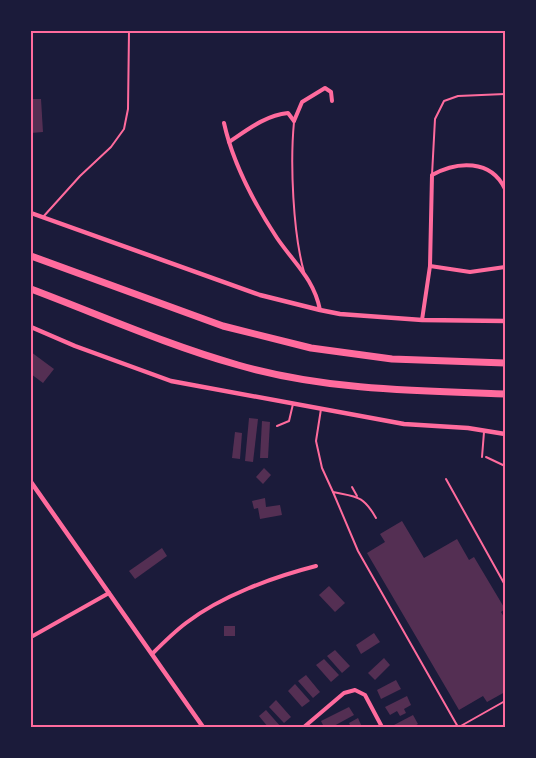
<svg xmlns="http://www.w3.org/2000/svg" width="536" height="758" viewBox="0 0 536 758" font-family="Figtree,sans-serif">
	<style>
		.building { fill: #542f53 }
		.lines { fill: none; stroke-linecap: round; stroke-linejoin: round }
		.service { stroke: #ff6b9d; stroke-width: 2 }
		.minor { stroke: #ff6b9d; stroke-width: 4 }
		.tertiary { stroke: #ff6b9d; stroke-width: 4.5 }
		.motorway { stroke: #ff6b9d; stroke-width: 7 }
		.neatline { fill: none; stroke: #ff6b9d; stroke-width: 2 }
	</style>
	<rect width="100%" height="100%" fill="#1b1b3a"/>
	<g class="building">
		<path d="M31,99h10l2,33 -12,1z"/>
		<path d="M31,352l23,17 -11,14 -12,-9z"/>
		<path d="M249,418l9,1 -5,43 -8,-1z"/>
		<path d="M262,421l8,1 -2,36h-8z"/>
		<path d="M235,432l7,1 -2,26 -8,-1z"/>
		<path d="M264,468l7,7 -8,9 -7,-7z"/>
		<path d="M265,498l1,9 14,-2 2,10 -22,4 -2,-11 -4,1 -2,-8z"/>
		<path d="M402,521l22,37 33,-19 12,21 5,-3 31,52 -4,3 4,7v73l-18,10 -4,-6 -24,14 -92,-157 18,-11 -5,-8z"/>
		<path d="M162,548l5,8 -32,23 -6,-8z"/>
		<path d="M329,586l16,17 -10,9 -16,-17z"/>
		<rect x="224" y="626" width="11" height="10"/>
		<path d="M374,633l6,9 -19,12 -5,-9z"/>
		<path d="M335,650l15,16 -8,7 -15,-17z"/>
		<path d="M384,658l6,7 -15,15 -7,-7z"/>
		<path d="M324,659l15,16 -8,7 -15,-17z"/>
		<path d="M306,675l14,17 -7,6 -15,-17z"/>
		<path d="M396,680l5,9 -20,10 -4,-9z"/>
		<path d="M295,684l15,17 -8,6 -14,-16z"/>
		<path d="M407,696l4,9 -7,4 2,4 -6,3 -3,-5 -7,4 -5,-8z"/>
		<path d="M276,700l15,17 -7,6 -15,-16z"/>
		<path d="M349,707l5,8 -22,12h-8l-3,-6z"/>
		<path d="M266,710l15,17h-13l-9,-11z"/>
		<path d="M413,715l5,9 -5,3h-18l-1,-2z"/>
		<path d="M358,718l4,9h-11l-2,-4z"/>
	</g>
	<g class="lines">
		<g class="service">
			<path d="M294,122c-4,41 -1,111 10,150"/>
			<path d="M432,175l3,-56 9,-18 14,-5 47,-2"/>
			<path d="M43,217l37,-41 31,-29 13,-18 4,-20 1,-78"/>
			<path d="M321,409l-5,32 6,27 11,24"/>
			<path d="M277,426l12,-5 4,-17"/>
			<path d="M482,457l2,-25"/>
			<path d="M486,457l19,9"/>
			<path d="M505,471v3"/>
			<path d="M446,479l59,106"/>
			<path d="M352,487l5,9"/>
			<path d="M376,518c-13,-23 -19,-21 -43,-26l25,59 100,176"/>
			<path d="M459,727l46,-26"/>
		</g>
		<g class="minor">
			<path d="M294,121l8,-19 23,-14 6,4 1,9"/>
			<path d="M224,123c9,41 30,80 53,115 17,25 37,41 43,72"/>
			<path d="M229,142c18,-12 37,-27 59,-29l6,8"/>
			<path d="M430,266l40,6 35,-5"/>
			<path d="M422,320l8,-54 2,-91c25,-14 59,-16 73,14"/>
			<path d="M31,637l78,-44"/>
			<path d="M152,654c11,-11 22,-22 34,-31 35,-27 87,-46 130,-57"/>
			<path d="M304,727l40,-34 11,-3 10,5 17,32"/>
		</g>
		<g class="tertiary">
			<path d="M31,213l229,82 60,15 20,4 82,6 83,1"/>
			<path d="M31,327l44,19 96,35 233,43 64,4 37,6"/>
			<path d="M31,482l172,245"/>
		</g>
		<g class="motorway">
			<path d="M31,256l192,70 88,22 81,11 113,4"/>
			<path d="M31,289c69,26 136,56 207,76 87,25 177,26 267,29"/>
		</g>
	</g>
	<rect width="536" height="758" fill="none" stroke="#1b1b3a" stroke-width="65"/>
	<rect x="32" y="32" width="472" height="694" class="neatline"/>
</svg>
